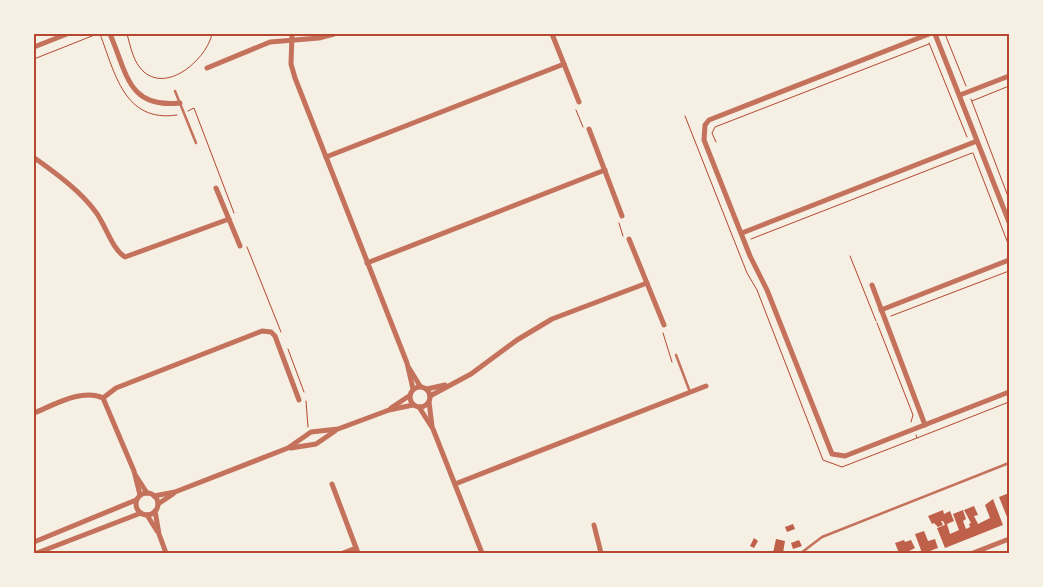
<svg xmlns="http://www.w3.org/2000/svg" width="1043" height="587" viewBox="0 0 1043 587" font-family="Raleway,sans-serif">
	<style>
		.building { fill: #bf614a }
		.lines { fill: none; stroke-linecap: round; stroke-linejoin: round }
		.path { stroke: #b5482f; stroke-width: 1 }
		.service { stroke: #c5725c; stroke-width: 2.5 }
		.minor { stroke: #c5725c; stroke-width: 5 }
		.neatline { fill: none; stroke: #b5482f; stroke-width: 2 }
	</style>
	<rect width="100%" height="100%" fill="#f6efe4"/>
	<g class="building">
		<path d="M1009,493v29l-10,-25z"/>
		<path d="M993,499l10,26 -58,23 -8,-20 8,-3 -2,-4h-2l2,4 -5,2 -4,-4 -2,1 -4,-8 15,-6 1,4 6,-3 4,10 -7,3 3,10 9,-4 -6,-16 10,-4 3,9 -3,2 3,8 4,-2 -1,-3 2,-1 -7,-13 10,-4 4,9 -4,1 4,8 12,-6 -5,-13z"/>
		<path d="M793,524l2,5 -8,3 -2,-5z"/>
		<path d="M924,531l4,10 7,-2 3,9 -8,3 1,2h-9l-7,-19z"/>
		<path d="M754,538l4,3 -4,7 -4,-2z"/>
		<path d="M776,539l9,2 -2,12h-10z"/>
		<path d="M799,540l3,6 -9,3 -2,-6z"/>
		<path d="M904,540l1,2 6,-2 4,8 -6,3 1,2h-11l-4,-10z"/>
	</g>
	<g class="lines">
		<g class="path">
			<path d="M100,34c15,39 24,89 77,81"/>
			<path d="M127,34c4,14 6,28 17,38 25,21 63,-14 68,-38"/>
			<path d="M656,34v1"/>
			<path d="M945,34l21,52"/>
			<path d="M929,43l38,94"/>
			<path d="M34,59l63,-25"/>
			<path d="M971,99l38,100"/>
			<path d="M972,101l37,-15"/>
			<path d="M576,110l7,17"/>
			<path d="M188,111l6,-3 40,105"/>
			<path d="M685,116l62,157 10,17 66,170 19,7 75,-29"/>
			<path d="M716,142l-4,-9 3,-6 214,-83"/>
			<path d="M973,153l36,93"/>
			<path d="M619,223l4,13"/>
			<path d="M751,239l221,-86"/>
			<path d="M247,247l34,85"/>
			<path d="M850,256l26,65"/>
			<path d="M891,316l118,-45"/>
			<path d="M877,323l36,92 -2,7"/>
			<path d="M663,333l9,29"/>
			<path d="M288,349l16,43"/>
			<path d="M306,401l2,26"/>
			<path d="M916,435l1,3 92,-36"/>
		</g>
		<g class="service">
			<path d="M175,91l21,52"/>
			<path d="M676,355l14,37"/>
			<path d="M801,553l21,-16 187,-74"/>
		</g>
		<g class="minor">
			<path d="M110,34c17,39 18,75 70,69"/>
			<path d="M292,34l-1,30 4,14 112,285 6,26"/>
			<path d="M552,34l27,68"/>
			<path d="M929,34l-220,86 -4,5 -1,15 46,116 17,34 65,164 13,2 164,-64"/>
			<path d="M935,34l74,188"/>
			<path d="M34,47l33,-13"/>
			<path d="M207,68l63,-26 49,-4 15,-4"/>
			<path d="M960,95l49,-19"/>
			<path d="M589,129l33,87"/>
			<path d="M326,157l238,-93"/>
			<path d="M36,159c21,15 44,32 59,52 11,14 16,37 30,46l104,-38"/>
			<path d="M216,188l24,58"/>
			<path d="M742,233l235,-92"/>
			<path d="M629,239l35,86"/>
			<path d="M367,263l238,-93"/>
			<path d="M872,285l53,140"/>
			<path d="M881,310l128,-50"/>
			<path d="M409,368l11,18"/>
			<circle cx="420" cy="397" r="10"/>
			<path d="M427,389l18,-4"/>
			<path d="M430,396l41,-22 46,-34 35,-21 95,-36"/>
			<path d="M103,398l13,-10 146,-57 9,1 4,4 24,64"/>
			<path d="M429,402l3,24"/>
			<path d="M419,407l14,22 49,124"/>
			<path d="M391,408l18,-12"/>
			<path d="M34,413c20,-8 48,-25 69,-15l31,73 6,24"/>
			<path d="M291,448l25,-4 19,-13"/>
			<path d="M136,476l11,17"/>
			<path d="M332,484l26,69"/>
			<path d="M455,484l251,-98"/>
			<circle cx="147" cy="504" r="11"/>
			<path d="M154,496l21,-4 113,-44 23,-16 27,-3 51,-19 24,-5"/>
			<path d="M158,504l15,-10"/>
			<path d="M155,511l4,23 7,19"/>
			<path d="M147,515l10,16"/>
			<path d="M594,525l7,28"/>
			<path d="M34,542l102,-42"/>
			<path d="M37,553l104,-40"/>
			<path d="M343,553l13,-5"/>
			<path d="M973,553l36,-14"/>
		</g>
	</g>
	<rect width="1043" height="587" fill="none" stroke="#f6efe4" stroke-width="70"/>
	<rect x="35" y="35" width="973" height="517" class="neatline"/>
</svg>
